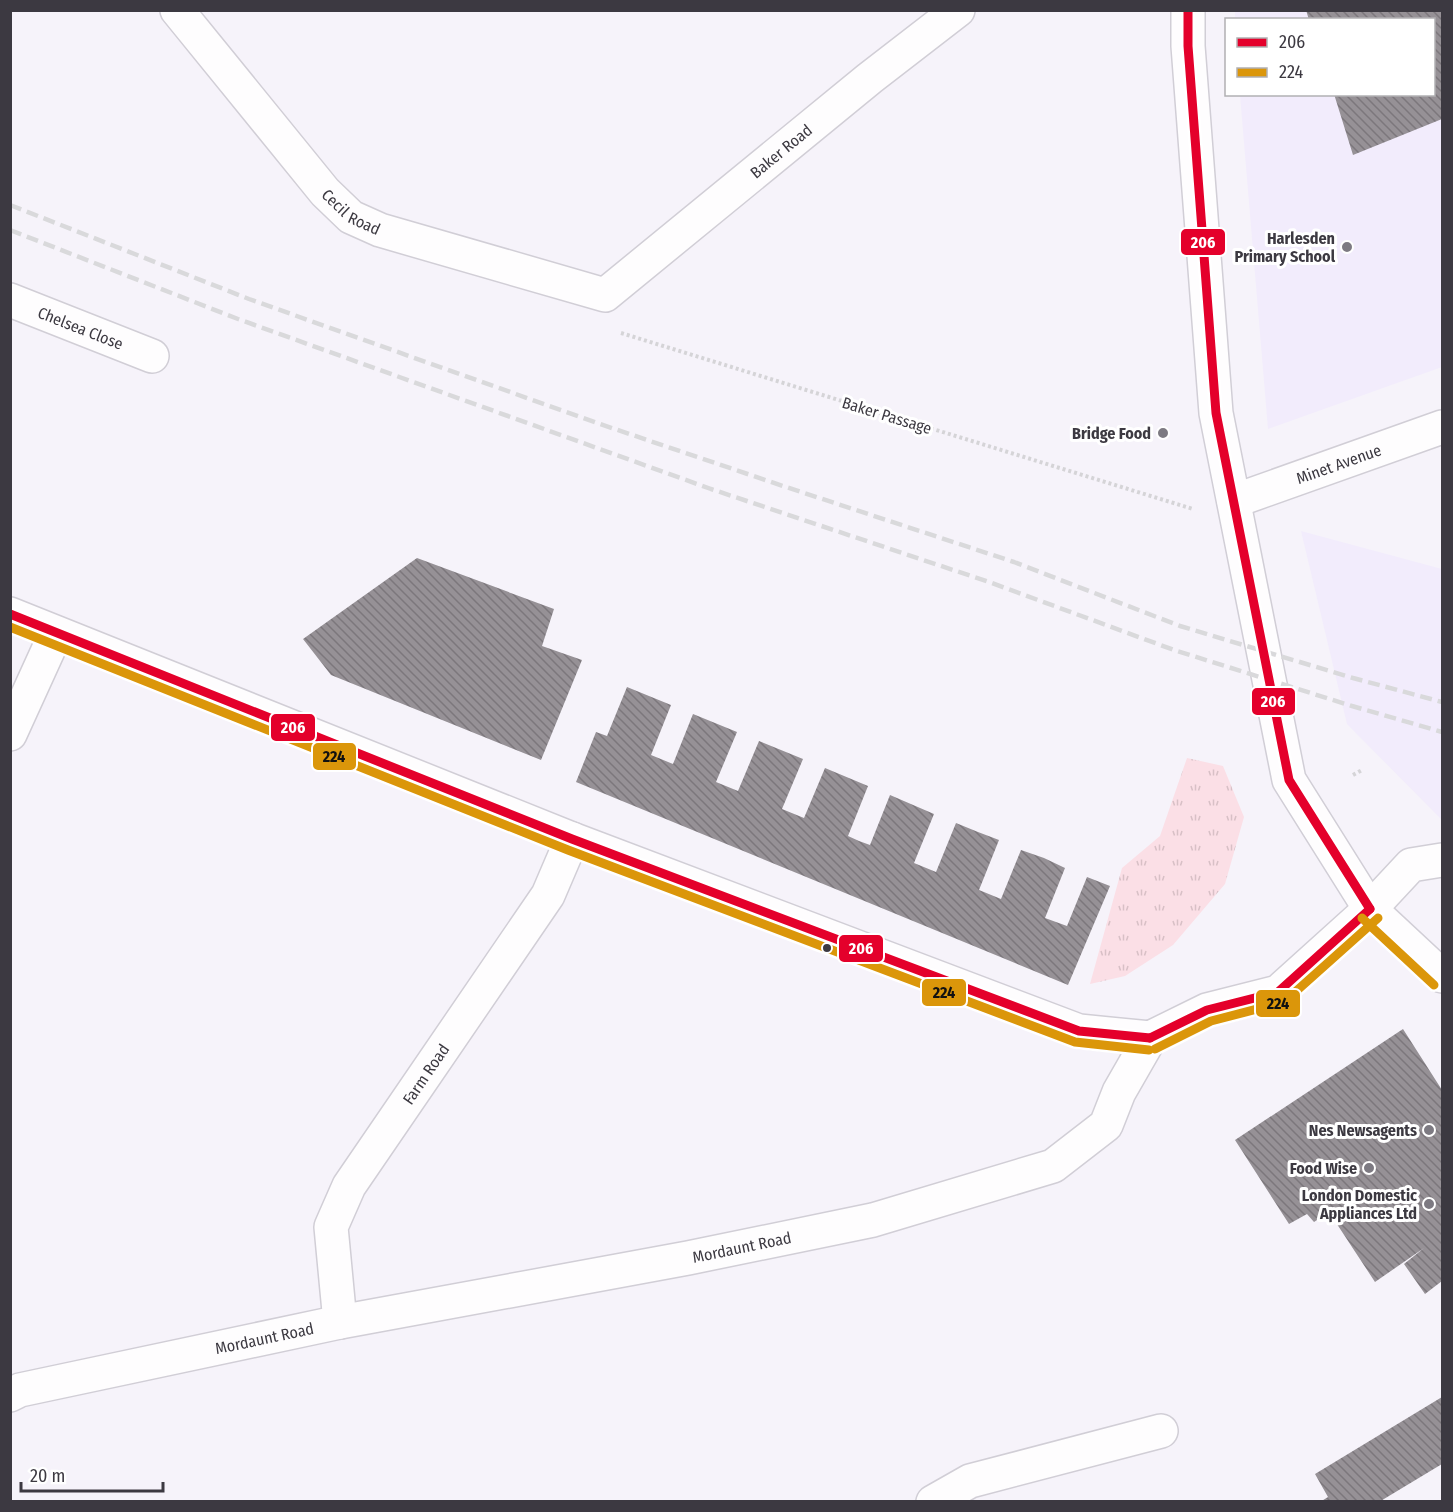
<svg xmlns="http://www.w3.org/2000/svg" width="1453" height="1512" viewBox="0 0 1453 1512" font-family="'Fira Sans Condensed',sans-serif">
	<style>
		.built { fill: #f2ecfc }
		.grass { fill: url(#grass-tufts) }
		.building { fill: url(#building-back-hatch) }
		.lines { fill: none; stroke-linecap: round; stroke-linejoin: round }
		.minor-casing { stroke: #d1ced6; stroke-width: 36 }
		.major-casing { stroke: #d1ced6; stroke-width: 36 }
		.path { stroke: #d5d4d7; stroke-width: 4; stroke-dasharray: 3 3; stroke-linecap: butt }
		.minor { stroke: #fefdfe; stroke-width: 33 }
		.major { stroke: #fefdfe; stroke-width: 33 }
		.rail { stroke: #d9d9db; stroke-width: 4.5; stroke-dasharray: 12 6; stroke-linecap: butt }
		.bus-1-casing { stroke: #fff; stroke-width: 14 }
		.bus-2-casing { stroke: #fff; stroke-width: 14 }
		.bus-1 { stroke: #e4002b; stroke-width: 9 }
		.bus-2 { stroke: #db960a; stroke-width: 9 }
		.poi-dot { fill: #7d7a82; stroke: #fff; stroke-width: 2 }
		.bus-dot { fill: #3c3941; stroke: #fff; stroke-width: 2 }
		.labels { text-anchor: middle; stroke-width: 6; stroke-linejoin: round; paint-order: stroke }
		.street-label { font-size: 16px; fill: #3c3941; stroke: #fff }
		.poi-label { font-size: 16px; font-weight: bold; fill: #3c3941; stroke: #fff; text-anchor: end }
		.line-badge { stroke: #fff; stroke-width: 2 }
		.badge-label { font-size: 16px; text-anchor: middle; font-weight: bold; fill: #fff }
		.pale-badge-label { font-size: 16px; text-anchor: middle; font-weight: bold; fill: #111 }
	</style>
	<defs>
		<pattern id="grass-tufts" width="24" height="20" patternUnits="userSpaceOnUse" patternTransform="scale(1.5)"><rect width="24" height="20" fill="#fbdfe6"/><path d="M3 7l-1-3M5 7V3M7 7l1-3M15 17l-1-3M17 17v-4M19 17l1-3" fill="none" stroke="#d8c0c6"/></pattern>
		<pattern id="building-back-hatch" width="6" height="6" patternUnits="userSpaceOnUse" patternTransform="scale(1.5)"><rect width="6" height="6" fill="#969196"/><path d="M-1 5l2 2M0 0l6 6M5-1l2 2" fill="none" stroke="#7c777c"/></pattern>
	</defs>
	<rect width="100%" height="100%" fill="#f6f3fa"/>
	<g class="built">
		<path d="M1235,11h207v356l-174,62 -28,-334 194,-1v-74h-199z"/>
		<path d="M1301,531l141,38v251l-95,-96z"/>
	</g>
	<path class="grass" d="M1187,758l36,8 21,51 -19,67 -52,61 -48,31 -35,8 32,-116 38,-32z"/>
	<g class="building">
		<path d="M1306,10h136v109l-89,36 -19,-61h100v-74h-125z"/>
		<path d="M417,558l137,51 -12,37 40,14 -41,100 -210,-85 -28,-36z"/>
		<path d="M627,687l44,18 -20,50 22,9 20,-50 44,18 -21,50 22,9 21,-50 44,18 -21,50 22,9 21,-50 43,18 -20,50 11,5 11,4 20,-50 44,19 -20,49 22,9 20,-49 22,9 21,8 -20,50 22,9 20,-49 23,8 21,10 -20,50 22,8 20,-49 23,9 -42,99 -492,-203 20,-50 11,4z"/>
		<path d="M1403,1029l39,61v191l-17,13 -21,-30 20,-16 -49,34 -46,-70 -15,10 -7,-8 -18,10 -54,-84z"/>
		<path d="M1442,1397v67l-63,38h-59l8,-5 -13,-23z"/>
	</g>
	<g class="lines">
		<g class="minor-casing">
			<g id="minor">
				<path id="s1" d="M177,10l148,182 26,25 29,13 225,65 265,-217 88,-68"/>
				<path id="s2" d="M10,300l142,56"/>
				<path id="s3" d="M1234,501l208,-74"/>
				<path d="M10,614l562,225 507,192 71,7"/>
				<path d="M10,734l46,-101"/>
				<path id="s4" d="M340,1322l-9,-95 18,-41 199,-291 24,-56"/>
				<path id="s5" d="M10,1395l10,-5 320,-68 348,-64 185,-38 180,-54 53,-41 13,-33 31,-54 57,-28 71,-18 92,-83 41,-44 31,-5"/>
				<path d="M933,1502l37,-21 191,-50"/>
			</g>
		</g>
		<g class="major-casing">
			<path id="major" d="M1188,10v36l28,367 73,367 81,129 72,67"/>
		</g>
		<g class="path">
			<path d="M621,333l572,176"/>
			<path d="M1353,775l9,-5"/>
		</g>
		<use href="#minor" class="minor"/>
		<use href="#major" class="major"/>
		<g class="rail">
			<path d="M10,205l239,94 351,125 183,62 231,76 166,64 173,52 89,24"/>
			<path d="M10,230l228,89 473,170 278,93 185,68 178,56 90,26"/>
		</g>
		<g class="bus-1-casing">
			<g id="bus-1">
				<path d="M1188,10v36l28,367 73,367 81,129"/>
				<path d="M10,614l562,225 507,192 71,7"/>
				<path d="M1150,1038l57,-28 71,-18 92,-83"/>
			</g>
		</g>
		<g class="bus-2-casing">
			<g id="bus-2">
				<path d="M10,627l558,223 507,192 74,8"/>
				<path d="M1362,918l72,67"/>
				<path d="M1155,1049l56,-28 73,-19 94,-84"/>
			</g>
		</g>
		<use href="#bus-1" class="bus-1"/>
		<use href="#bus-2" class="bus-2"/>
	</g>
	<g class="poi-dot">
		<circle cx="1347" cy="247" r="6"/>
		<circle cx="1163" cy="433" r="6"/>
		<circle cx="1429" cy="1130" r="6"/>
		<circle cx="1369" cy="1168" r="6"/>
		<circle cx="1429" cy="1204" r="6"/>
	</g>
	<circle class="bus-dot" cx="827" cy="948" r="5"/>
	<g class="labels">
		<g class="street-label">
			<text dy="6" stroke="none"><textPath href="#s1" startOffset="764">Baker Road</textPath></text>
			<text dy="6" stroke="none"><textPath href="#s1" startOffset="268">Cecil Road</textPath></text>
			<text dy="6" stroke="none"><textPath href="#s2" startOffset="76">Chelsea Close</textPath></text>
			<text transform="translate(887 415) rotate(17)" y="6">Baker Passage</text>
			<text dy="6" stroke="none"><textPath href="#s3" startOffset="111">Minet Avenue</textPath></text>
			<text dy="6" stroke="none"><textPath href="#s4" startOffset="276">Farm Road</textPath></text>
			<text dy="6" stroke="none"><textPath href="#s5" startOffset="747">Mordaunt Road</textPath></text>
			<text dy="6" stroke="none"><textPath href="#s5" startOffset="261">Mordaunt Road</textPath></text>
		</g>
		<g class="poi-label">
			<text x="1335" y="244">Harlesden<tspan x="1335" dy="18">Primary School</tspan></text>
			<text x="1151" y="439">Bridge Food</text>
			<text x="1417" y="1136">Nes Newsagents</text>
			<text x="1357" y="1174">Food Wise</text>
			<text x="1417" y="1201">London Domestic<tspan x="1417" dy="18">Appliances Ltd</tspan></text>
		</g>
	</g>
	<g class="line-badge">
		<rect x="1180" y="228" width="46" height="28" rx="6" fill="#e4002b"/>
		<rect x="1251" y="687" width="45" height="29" rx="6" fill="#e4002b"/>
		<rect x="270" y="713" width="46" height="29" rx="6" fill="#e4002b"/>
		<rect x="312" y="742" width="45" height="29" rx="6" fill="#db960a"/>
		<rect x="838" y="934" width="46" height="29" rx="6" fill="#e4002b"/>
		<rect x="921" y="978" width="46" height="29" rx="6" fill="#db960a"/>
		<rect x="1255" y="989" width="46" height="29" rx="6" fill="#db960a"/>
	</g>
	<g class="badge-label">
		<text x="1203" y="248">206</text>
		<text x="1273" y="707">206</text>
		<text x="293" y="733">206</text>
		<text x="861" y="954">206</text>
	</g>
	<g class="pale-badge-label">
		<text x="334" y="762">224</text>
		<text x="944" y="998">224</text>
		<text x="1278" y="1009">224</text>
	</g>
	<rect width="1453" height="1512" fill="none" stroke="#3c3941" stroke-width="24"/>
	<rect x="1225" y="18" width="210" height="78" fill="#ffffff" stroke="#b1b0b3" stroke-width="1.5"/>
	<rect x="1237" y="38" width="30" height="9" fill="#e4002b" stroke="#b1b0b3" stroke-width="1.5"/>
	<text x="1279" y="48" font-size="18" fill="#3c3941">206</text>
	<rect x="1237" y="68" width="30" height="9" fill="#db960a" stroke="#b1b0b3" stroke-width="1.5"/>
	<text x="1279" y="78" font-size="18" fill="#3c3941">224</text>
	<path d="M21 1482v9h142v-9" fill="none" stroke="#3c3941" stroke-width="3"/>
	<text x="30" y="1482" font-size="18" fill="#3c3941" stroke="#ffffff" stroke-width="4.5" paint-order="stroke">20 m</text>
</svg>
